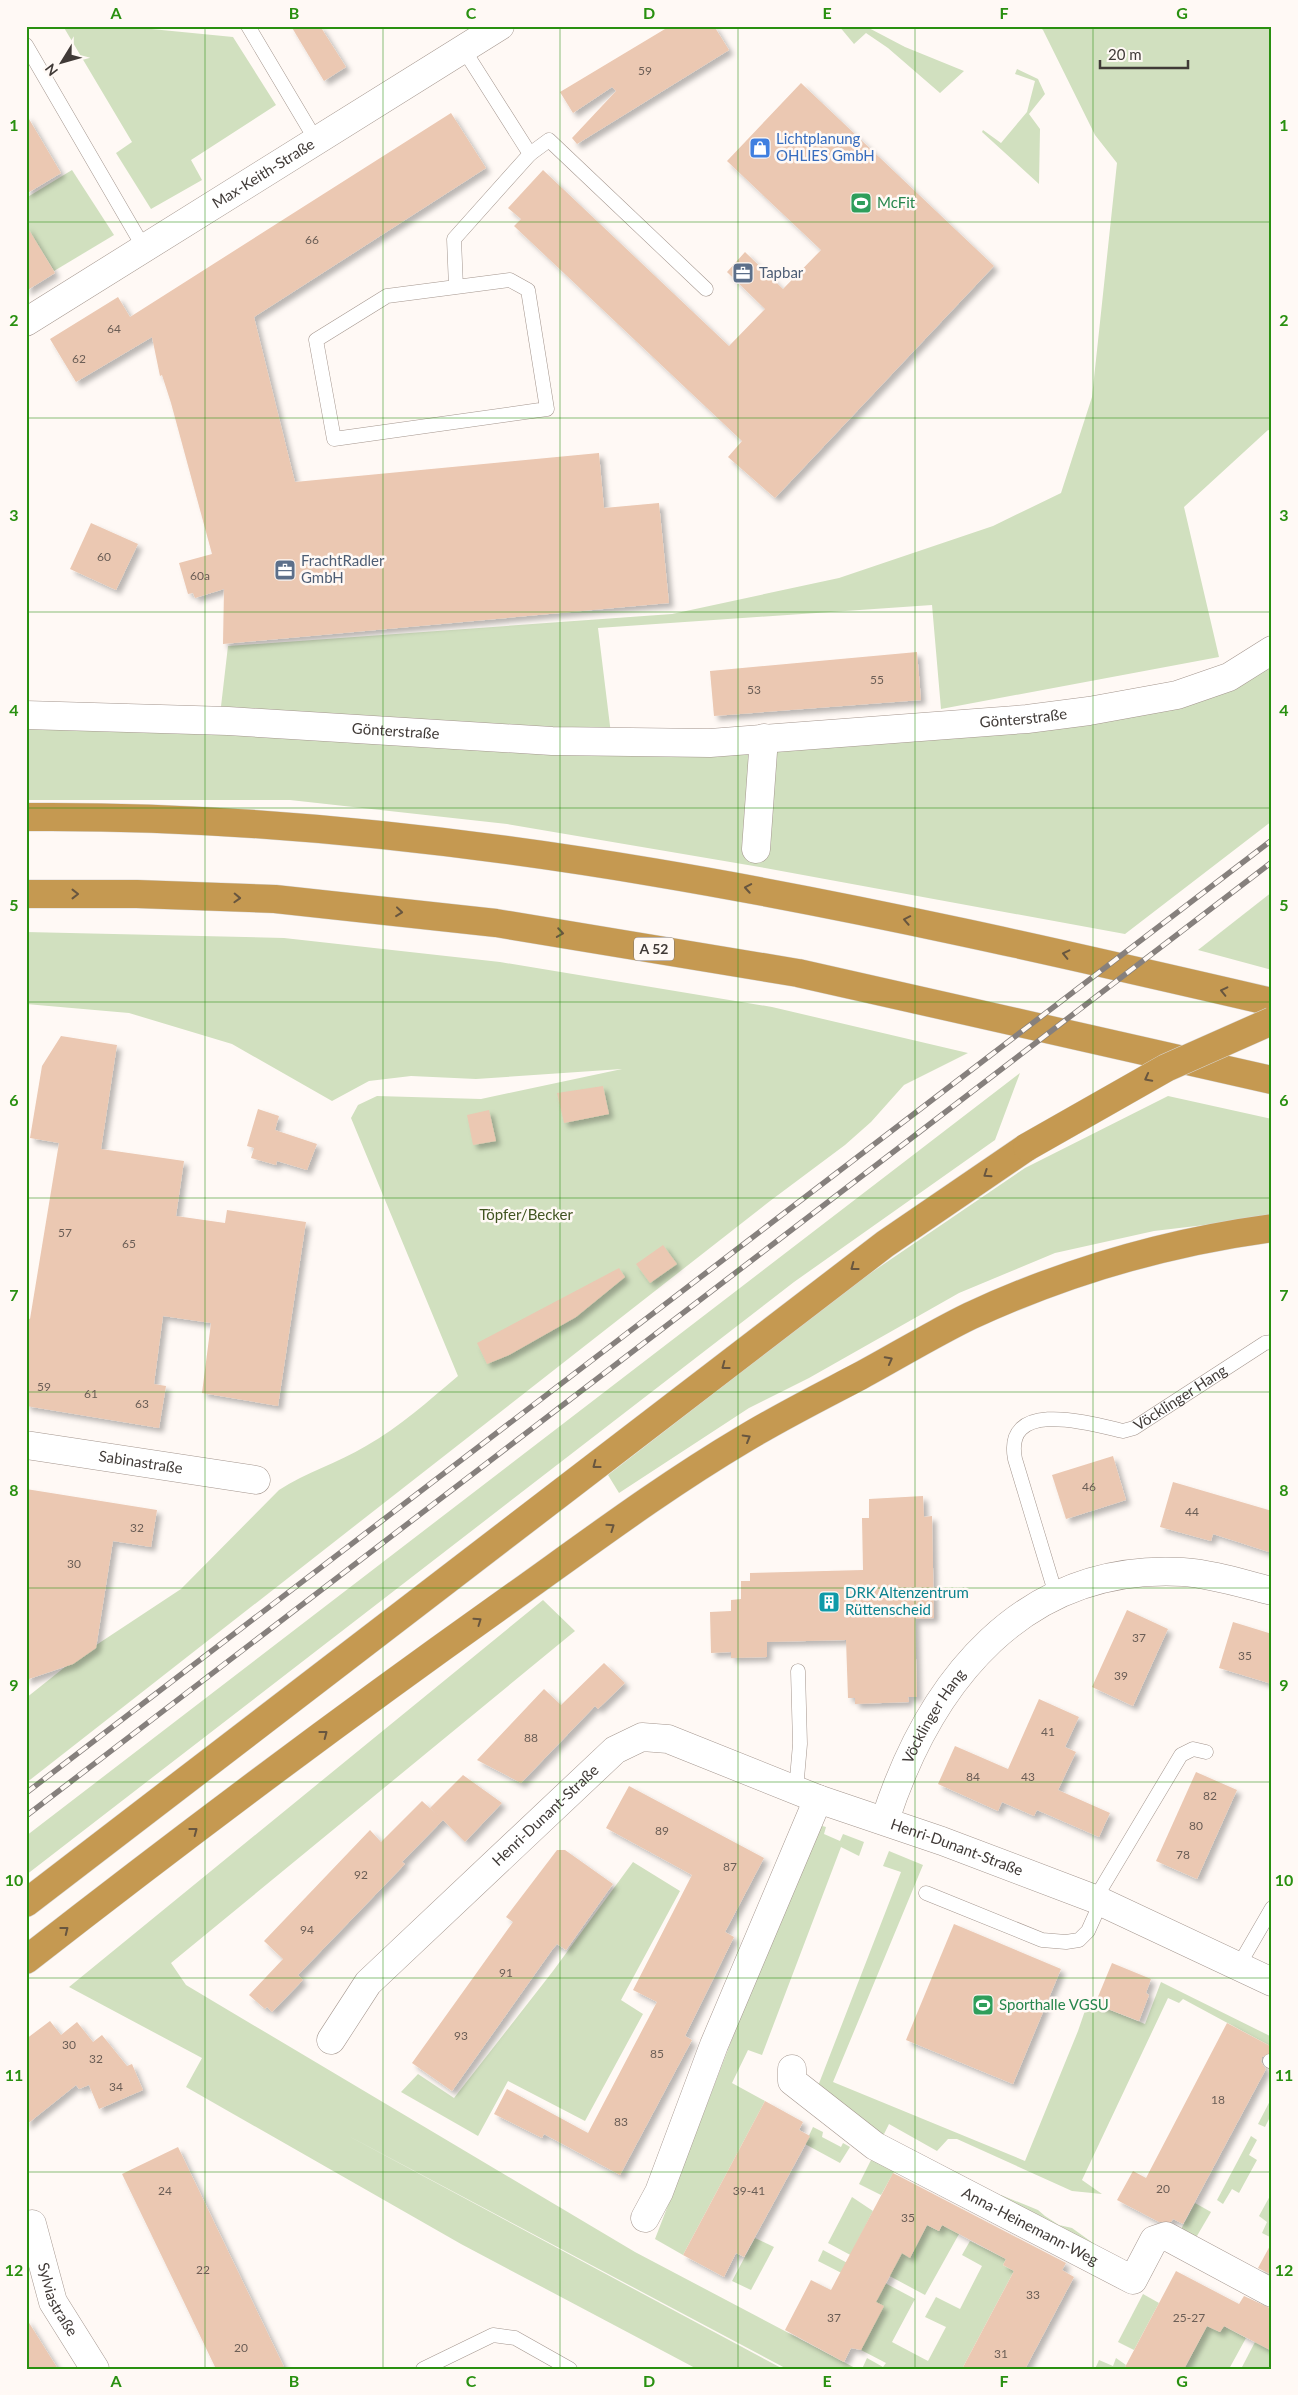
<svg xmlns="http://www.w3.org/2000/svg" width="1298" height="2395" viewBox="0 0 1298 2395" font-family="Lato,sans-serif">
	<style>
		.green { fill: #d1e0bf }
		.building { fill: #ebc8b2; filter: url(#shadow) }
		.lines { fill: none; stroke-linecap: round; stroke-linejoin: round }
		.lane-casing { stroke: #a4968e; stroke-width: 15 }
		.street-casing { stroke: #a4968e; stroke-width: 29 }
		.highway-casing { stroke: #d9d8d7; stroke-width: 29 }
		.lane { stroke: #fff; stroke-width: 14 }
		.street { stroke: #fff; stroke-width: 28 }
		.highway { stroke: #c59951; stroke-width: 28 }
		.rail-casing { stroke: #86807d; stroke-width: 5.5 }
		.rail { stroke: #fff9f5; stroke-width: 4; stroke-dasharray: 11; stroke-linecap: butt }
		.highway-bridge-casing { stroke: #d9d8d7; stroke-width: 29; stroke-linecap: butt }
		.highway-bridge { stroke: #c59951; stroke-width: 28 }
		.oneway { stroke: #68563f }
		.grid { fill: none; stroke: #299010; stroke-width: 1; stroke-opacity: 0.55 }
		.labels { text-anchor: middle; stroke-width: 5; stroke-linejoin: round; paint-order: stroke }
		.number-label { font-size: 12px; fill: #6b5e56 }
		.shield { fill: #fff9f5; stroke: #797370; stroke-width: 1 }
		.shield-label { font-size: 14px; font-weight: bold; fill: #403a37 }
		.shop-label { font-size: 15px; fill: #366cbe; stroke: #fff9f5; text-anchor: start }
		.street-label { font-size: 15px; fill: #403a37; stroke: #fff9f5 }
		.leisure-label { font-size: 15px; fill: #27864d; stroke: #fff9f5; text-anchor: start }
		.service-label { font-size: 15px; fill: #4e5e75; stroke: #fff9f5; text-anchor: start }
		.park-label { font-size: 15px; fill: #415420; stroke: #fff9f5 }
		.culture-label { font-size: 15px; fill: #0d838f; stroke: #fff9f5; text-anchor: start }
		.neatline { fill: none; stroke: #299010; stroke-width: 2 }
		.grid-label { font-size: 16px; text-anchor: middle; font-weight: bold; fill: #299010 }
	</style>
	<defs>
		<filter id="shadow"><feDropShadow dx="4.5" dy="4.5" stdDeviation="2.5" flood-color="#0004"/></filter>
	</defs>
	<rect width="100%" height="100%" fill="#fff9f5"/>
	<g class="green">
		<path d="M63,26h58l112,11 43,68 -85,55 11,20 -51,29 -35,-56 16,-11z"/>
		<path d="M839,26h26l40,21 59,24 -24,22 -52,-45 -22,-15 -12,11z"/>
		<path d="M1039,26h233v405l-4,-1 -84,77 35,150 -278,52 -9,-104 -334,23 13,106 -391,-19 8,-69 444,-32 167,-36 154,-52 68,-33 31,-96 25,-234 -22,-28 -52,-105z"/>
		<path d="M1017,69l21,10 7,15 -16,20 11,15 -1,55 -57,-52 1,-2 18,13 26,-31 8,-31 -20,-7z"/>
		<path d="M72,170l42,65 -60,36 -28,-45v-28z"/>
		<path d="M1272,661v160l-147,113 -360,-66 -258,-44 -217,-24h-264v-75l503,23 533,-23z"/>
		<path d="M1272,892v78l-74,-20z"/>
		<path d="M26,932l258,6 216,24 272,45 196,46 -64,32 -33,37 -26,23 -75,56 -744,582v-85l49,-39 106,-70 98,-99c27,-18 59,-27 87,-44 34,-19 62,-45 92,-70l-107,-258 7,-13 19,-9 104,3 141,-30 -146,10 -65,-3 -42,5 -37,20 -100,-57 -103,-31 -103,-9z"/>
		<path d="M1020,1073l-25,67 -201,142 -768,593v-39z"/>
		<path d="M1168,1096l104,23v98l-118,14 -99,22 -96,40 -150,85 -60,30 -130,85 -11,-18 248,-192 169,-115z"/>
		<path d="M543,1600l32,31 -404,332 15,22 449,267 222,117h-70l-444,-236 440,236h-86l-236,-125 -275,-157 16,-29 -133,-71z"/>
		<path d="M815,1824l11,3 -2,7 16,7 3,-7 21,8 -5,14 -18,-9 -79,208 -14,-5 -16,33 33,18 -82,154 -28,-16z"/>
		<path d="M889,1851l34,14 -90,217 192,79 53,-130 11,-32 6,5 50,20 16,-42 111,55v10l-89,-48 -4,4 -11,-5 -86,182 20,14 -30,-3 -115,-52h-9l-11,12 -48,-27 -6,12 -65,-50 83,-214 -18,-6z"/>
		<path d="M633,1862l47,29 -59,109 22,14 -58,107 -77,-40 -30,55 -77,-44 17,-18 36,24 99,-127z"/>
		<path d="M1272,2097v16l-7,14 -7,-3z"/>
		<path d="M813,2127l10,5 -1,5 19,10 2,-4 7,4 -10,16 -35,-19z"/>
		<path d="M1251,2136l6,4 -8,15 8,5 -18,33 -7,-4 -9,15 -6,-4z"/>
		<path d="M872,2158l23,12 -14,25 -22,-11z"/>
		<path d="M1271,2194l1,1v43l-10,-5 5,-11 -8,-6z"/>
		<path d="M1001,2195l37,15 7,6 14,9 13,3 21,15 -2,4 -98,-50z"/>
		<path d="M852,2197l21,14 -18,35 47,7 8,4 17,-32 12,6 3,-6 17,9 -34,61 -97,-52z"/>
		<path d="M1195,2203l16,9 -17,29 -15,-8z"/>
		<path d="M755,2238l19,9 -23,43 -19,-9z"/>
		<path d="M970,2241l36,18 -3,6 11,6 -52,98h-100l5,-11 16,9 3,-4 -25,-13 10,-51 4,-9 -57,-29 5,-11 92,49 -23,43 36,19 18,-34 -21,-10 11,-20 24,12 22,-43 -20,-11z"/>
		<path d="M1143,2294l16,9 -25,47 -16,-8z"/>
		<path d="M1207,2326l13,6 4,-6 22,12 -17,31h-45z"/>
		<path d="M1255,2342l17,9v18h-31z"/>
		<path d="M1116,2358l10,7 -2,4h-29l4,-9 14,6z"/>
	</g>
	<g class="building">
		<path d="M291,26h29l26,41 -22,14z"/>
		<path d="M670,26h44l15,24 -152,94 -5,-6 44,-47 -4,-4 -39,26 -13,-21z"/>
		<path d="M801,83l193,183 -219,232 -47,-41 14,-16 -228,-215 7,-7 -13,-11 35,-38 186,176 36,-37 -38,-37 18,-20 38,37 38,-39 -94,-89z"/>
		<path d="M451,113l35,55 -232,149 41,165 304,-29 5,55 55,-5 10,100 -446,41 1,-55 -29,9 -2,-5 -5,1 -9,-31 33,-9 -41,-151 -9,-28 -2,1 -8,-39 -76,45 -26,-43 68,-42 12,20z"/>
		<path d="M26,114l35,59 -35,21z"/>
		<path d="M26,225l29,48 -29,18z"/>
		<path d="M91,523l47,21 -22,46 -46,-21z"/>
		<path d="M917,652l4,48 -207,16 -4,-45z"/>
		<path d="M61,1036l56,9 -16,104 83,12 -8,55 49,7 2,-13 79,12 -28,184 -76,-13 9,-70 -48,-7 -9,68 12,2 -7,42 -133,-22v-88l4,1 29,-176 -29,-5 12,-72z"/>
		<path d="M603,1086l6,28 -45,9 -7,-30z"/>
		<path d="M258,1109l21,7 -4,14 42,14 -10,26 -30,-9 -1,4 -25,-7 3,-10 -7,-2z"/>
		<path d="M489,1110l7,31 -23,4 -6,-30z"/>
		<path d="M663,1245l14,19 -27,19 -14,-19z"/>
		<path d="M619,1268l6,9 -49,40 -67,38 -22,9 -10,-21z"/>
		<path d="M1113,1456l13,44 -60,19 -14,-44z"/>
		<path d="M1173,1482l99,29v42l-59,-19 -2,7 -51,-14z"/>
		<path d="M26,1489l131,21 -6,37 -38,-6 -17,107 -23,16 -47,16z"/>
		<path d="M923,1496l1,21 8,-1 2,102 -19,1 2,78h-9l1,5 -54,2v-6h-7l-2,-58 -79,2v15l-36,1v-6l-20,1 -1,-41 21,-1v-11l10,-1v-18h9v-8l113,-3 -1,-52h7v-19z"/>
		<path d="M1127,1610l41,19 -35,77 -41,-19z"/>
		<path d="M1233,1622l39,12v50l-53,-16z"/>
		<path d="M604,1663l21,20 -27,26 -3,-3 -74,77 -44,-23 67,-71 17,16z"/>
		<path d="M1039,1699l40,18 -14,30 11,5 -18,38 52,23 -11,24 -62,-27 -3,6 -32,-14 -4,9 -60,-27 17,-38 53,23z"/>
		<path d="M1196,1772l41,18 -40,89 -41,-18z"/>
		<path d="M463,1775l39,28 -37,39 -22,-22 -41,42 3,2 -107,111 5,5 -31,32 -5,-5 -2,2 -16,-14 34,-36 -19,-18 106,-111 11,12 41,-41 20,18 -12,-11z"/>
		<path d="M629,1786l135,72 -39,74 9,5 -49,99 7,4 -72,135 -76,-41 -2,4 -48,-24 13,-25 81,44 69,-131 -24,-12 59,-115 -86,-47z"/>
		<path d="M557,1850h8l48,34 -47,66 -9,-6 -5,6 -100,141 -40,-28 101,-141 -7,-5z"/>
		<path d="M954,1924l107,45 -48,115 -107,-44z"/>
		<path d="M1112,1963l39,16 -5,14 3,2 -10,26 -44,-17z"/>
		<path d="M50,2021l11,14 16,-13 16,20 9,-7 25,31 5,-2 11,26 -44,19 -10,-24 -10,4 -3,-4 -50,40v-86z"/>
		<path d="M1227,2023l45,24v6l-10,4 -1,5 5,7 -83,155 -10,-5 -2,3h-12l-42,-22 16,-29 13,7z"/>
		<path d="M765,2101l38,21 -4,8 11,6 -66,121 -8,-4 -12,24 -41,-22z"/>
		<path d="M178,2147l38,79 69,143h-69l-35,-73 -59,-122z"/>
		<path d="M893,2173l173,90 -4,7 12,7 -49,92h-63l52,-98 -11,-6 3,-6 -64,-34 -3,6 -12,-6 -17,33 -8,-5 -26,49 8,4 -23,44 -10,-2 -7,14 -59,-32 26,-50 20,10z"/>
		<path d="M1272,2242v33l-14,-7z"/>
		<path d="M1176,2271l63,33 5,-8 28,13v42l-48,-25 -4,6 -13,-6 -23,43h-60z"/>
		<path d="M26,2318l32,51h-32z"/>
	</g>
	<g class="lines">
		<g class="lane-casing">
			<g id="lane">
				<path d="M248,26l69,116"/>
				<path d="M26,45l118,203"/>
				<path d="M530,154l19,-14 157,149"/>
				<path d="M456,287l54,-7 18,10 19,119 -213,30 -18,-99 71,-44 69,-9 -2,-48 76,-85 -66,-104"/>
				<path id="s1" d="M1056,1595l-41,-136c-12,-62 78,-35 108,-28l11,-3 131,-85 7,-1"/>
				<path d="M796,1790l4,-46 -2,-73"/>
				<path d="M926,1893l116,47 24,2 13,-2 9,-9 13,-29"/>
				<path d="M1095,1899l86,-144 12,-6 13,3"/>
				<path d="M1239,1965l33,-57"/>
				<path d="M1270,2061l2,1"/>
				<path d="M423,2369l70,-34 22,3 55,31"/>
			</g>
		</g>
		<g class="street-casing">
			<g id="street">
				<path id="s2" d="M26,322l474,-296"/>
				<path id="s3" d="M26,715l202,6 324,20 158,2 317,-24 62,-8 88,-16 52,-18 43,-27"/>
				<path d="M756,849l8,-111"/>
				<path id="s4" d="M26,1445l230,35"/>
				<path id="s5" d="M885,1820c45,-139 138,-257 298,-248 30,2 60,12 89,19"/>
				<path id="s6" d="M331,2040l37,-57 247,-233 27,-13 26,2 150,60 124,42 153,58 177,83"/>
				<path id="s7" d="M792,2069v12l83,65 258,134 21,-40 12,-4 106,57"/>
				<path d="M645,2218l14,-26 55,-147 104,-246"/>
				<path id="s8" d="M32,2224l21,78 42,67"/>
			</g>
		</g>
		<g class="highway-casing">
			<g id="highway">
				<path d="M26,817c423,-4 836,90 1246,185"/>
				<path d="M26,894h111l138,5 221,24 302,50 474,107"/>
				<path d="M26,1903l859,-659 142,-97"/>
				<path d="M26,1960c154,-120 311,-238 470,-351 82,-58 162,-119 248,-170 38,-23 78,-43 116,-63 37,-20 73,-42 110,-60 95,-44 198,-74 302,-88"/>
			</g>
		</g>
		<use href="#lane" class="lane"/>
		<use href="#street" class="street"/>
		<use href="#highway" class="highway"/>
		<g class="rail-casing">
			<g id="rail">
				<path d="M26,1793l1246,-953"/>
				<path d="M26,1816l1246,-954"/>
			</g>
		</g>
		<use href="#rail" class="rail"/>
		<g class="highway-bridge-casing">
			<path id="highway-bridge" d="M1027,1147l139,-79 106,-47"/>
		</g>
		<use href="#highway-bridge" class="highway-bridge"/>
	</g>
	<defs><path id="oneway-chevron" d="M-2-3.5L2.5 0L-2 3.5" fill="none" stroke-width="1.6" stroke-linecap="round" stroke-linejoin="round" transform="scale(1.25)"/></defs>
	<g class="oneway">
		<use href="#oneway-chevron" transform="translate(748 888) rotate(-170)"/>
		<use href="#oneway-chevron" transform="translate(75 894)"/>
		<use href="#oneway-chevron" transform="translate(237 898) rotate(2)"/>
		<use href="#oneway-chevron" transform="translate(399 912) rotate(6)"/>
		<use href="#oneway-chevron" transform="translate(907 920) rotate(-169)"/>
		<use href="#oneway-chevron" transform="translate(560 933) rotate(9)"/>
		<use href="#oneway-chevron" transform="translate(1066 954) rotate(-167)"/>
		<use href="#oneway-chevron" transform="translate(1224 991) rotate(-167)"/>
		<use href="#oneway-chevron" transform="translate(1148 1078) rotate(152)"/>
		<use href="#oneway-chevron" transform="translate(987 1174) rotate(146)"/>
		<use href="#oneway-chevron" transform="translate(854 1267) rotate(143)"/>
		<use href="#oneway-chevron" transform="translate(889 1360) rotate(-28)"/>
		<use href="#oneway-chevron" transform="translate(725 1366) rotate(143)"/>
		<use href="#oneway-chevron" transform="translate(747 1438) rotate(-30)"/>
		<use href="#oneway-chevron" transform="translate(596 1465) rotate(143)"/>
		<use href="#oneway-chevron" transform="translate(611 1527) rotate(-35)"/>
		<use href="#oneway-chevron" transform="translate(478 1621) rotate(-35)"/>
		<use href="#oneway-chevron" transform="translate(324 1734) rotate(-37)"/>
		<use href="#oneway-chevron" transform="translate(194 1831) rotate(-37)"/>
		<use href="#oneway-chevron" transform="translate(65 1930) rotate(-38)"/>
	</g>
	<path class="grid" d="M205,26v2343M383,26v2343M560,26v2343M738,26v2343M915,26v2343M1093,26v2343M26,222h1246M26,418h1246M26,612h1246M26,808h1246M26,1002h1246M26,1198h1246M26,1392h1246M26,1588h1246M26,1782h1246M26,1978h1246M26,2172h1246"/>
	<defs>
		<g id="shop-square" transform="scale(1.125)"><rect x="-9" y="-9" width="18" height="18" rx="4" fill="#3f7fe0" stroke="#fff9f5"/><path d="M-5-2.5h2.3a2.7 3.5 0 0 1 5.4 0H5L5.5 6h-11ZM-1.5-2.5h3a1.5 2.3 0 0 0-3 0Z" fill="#fff"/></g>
		<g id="stadium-square" transform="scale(1.125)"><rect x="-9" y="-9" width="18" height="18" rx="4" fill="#2e9e5b" stroke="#fff9f5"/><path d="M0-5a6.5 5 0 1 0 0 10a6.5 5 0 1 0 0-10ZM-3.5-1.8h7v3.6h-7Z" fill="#fff"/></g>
		<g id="office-square" transform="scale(1.125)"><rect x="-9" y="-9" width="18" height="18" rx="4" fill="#5c6f8a" stroke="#fff9f5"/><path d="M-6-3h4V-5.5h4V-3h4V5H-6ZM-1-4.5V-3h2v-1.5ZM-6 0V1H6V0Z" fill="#fff"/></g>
		<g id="building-square" transform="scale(1.125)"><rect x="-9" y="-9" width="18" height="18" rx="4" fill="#0f9aa8" stroke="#fff9f5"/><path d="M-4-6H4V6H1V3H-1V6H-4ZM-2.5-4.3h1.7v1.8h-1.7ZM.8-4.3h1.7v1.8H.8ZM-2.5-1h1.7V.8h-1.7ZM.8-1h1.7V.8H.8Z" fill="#fff"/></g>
	</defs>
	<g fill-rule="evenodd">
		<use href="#shop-square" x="760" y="148"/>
		<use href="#stadium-square" x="861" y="203"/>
		<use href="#office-square" x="743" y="273"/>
		<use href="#office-square" x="285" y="570"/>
		<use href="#building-square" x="829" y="1602"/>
		<use href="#stadium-square" x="983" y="2005"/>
	</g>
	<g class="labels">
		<g class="number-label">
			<text x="645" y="75">59</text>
			<text x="312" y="244">66</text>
			<text x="114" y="333">64</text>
			<text x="79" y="363">62</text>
			<text x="104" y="561">60</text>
			<text x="200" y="580">60a</text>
			<text x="877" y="684">55</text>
			<text x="754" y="694">53</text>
			<text x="65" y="1237">57</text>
			<text x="129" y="1248">65</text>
			<text x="44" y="1391">59</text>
			<text x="91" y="1398">61</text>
			<text x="142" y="1408">63</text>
			<text x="1089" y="1491">46</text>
			<text x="1192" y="1516">44</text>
			<text x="137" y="1532">32</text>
			<text x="74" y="1568">30</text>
			<text x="1139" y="1642">37</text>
			<text x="1245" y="1660">35</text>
			<text x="1121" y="1680">39</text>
			<text x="1048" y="1736">41</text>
			<text x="531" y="1742">88</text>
			<text x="973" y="1781">84</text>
			<text x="1028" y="1781">43</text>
			<text x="1210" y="1800">82</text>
			<text x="1196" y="1830">80</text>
			<text x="662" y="1835">89</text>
			<text x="1183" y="1859">78</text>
			<text x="730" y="1871">87</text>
			<text x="361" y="1879">92</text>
			<text x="307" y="1934">94</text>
			<text x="506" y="1977">91</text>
			<text x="461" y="2040">93</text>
			<text x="69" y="2049">30</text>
			<text x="657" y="2058">85</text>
			<text x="96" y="2063">32</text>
			<text x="116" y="2091">34</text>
			<text x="1218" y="2104">18</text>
			<text x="621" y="2126">83</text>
			<text x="1163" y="2193">20</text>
			<text x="165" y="2195">24</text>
			<text x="749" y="2195">39-41</text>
			<text x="908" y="2222">35</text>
			<text x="203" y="2274">22</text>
			<text x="1033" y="2299">33</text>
			<text x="834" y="2322">37</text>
			<text x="1189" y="2322">25-27</text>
			<text x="241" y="2352">20</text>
			<text x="1001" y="2358">31</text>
		</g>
		<rect class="shield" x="634" y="937.5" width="40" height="23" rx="4"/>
		<g class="shield-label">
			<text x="654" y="954">A 52</text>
		</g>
		<g class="shop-label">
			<text x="776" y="144">Lichtplanung<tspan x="776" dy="17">OHLIES GmbH</tspan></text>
		</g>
		<g class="street-label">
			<text dy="5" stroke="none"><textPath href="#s2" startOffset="280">Max-Keith-Straße</textPath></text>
			<text dy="5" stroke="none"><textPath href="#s3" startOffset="999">Gönterstraße</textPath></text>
			<text dy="5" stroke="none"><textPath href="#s3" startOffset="370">Gönterstraße</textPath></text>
			<text dy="5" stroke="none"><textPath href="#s1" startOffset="346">Vöcklinger Hang</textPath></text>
			<text dy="5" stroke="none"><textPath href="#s4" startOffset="116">Sabinastraße</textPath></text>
			<text dy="5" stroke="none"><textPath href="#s5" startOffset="115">Vöcklinger Hang</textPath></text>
			<text dy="5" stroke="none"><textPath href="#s6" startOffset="312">Henri-Dunant-Straße</textPath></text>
			<text dy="5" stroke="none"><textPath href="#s6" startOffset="772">Henri-Dunant-Straße</textPath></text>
			<text dy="5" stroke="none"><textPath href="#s7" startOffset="292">Anna-Heinemann-Weg</textPath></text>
			<text dy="5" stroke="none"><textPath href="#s8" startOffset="80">Sylviastraße</textPath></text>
		</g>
		<g class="leisure-label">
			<text x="877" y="208">McFit</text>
			<text x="999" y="2010">Sporthalle VGSU</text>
		</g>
		<g class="service-label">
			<text x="759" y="278">Tapbar</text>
			<text x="301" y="566">FrachtRadler<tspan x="301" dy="17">GmbH</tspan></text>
		</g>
		<g class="park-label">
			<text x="526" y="1220">Töpfer/Becker</text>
		</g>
		<g class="culture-label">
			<text x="845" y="1598">DRK Altenzentrum<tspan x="845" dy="17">Rüttenscheid</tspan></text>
		</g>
	</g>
	<rect width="1298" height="2395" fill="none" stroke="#fff9f5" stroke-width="55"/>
	<g transform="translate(62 62) rotate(233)" stroke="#fff9f5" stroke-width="4" paint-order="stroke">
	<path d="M0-4L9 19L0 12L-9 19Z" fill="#403a37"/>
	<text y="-8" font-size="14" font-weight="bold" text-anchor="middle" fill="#403a37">N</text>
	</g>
	<path d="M1100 60v8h88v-8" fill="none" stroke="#403a37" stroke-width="2.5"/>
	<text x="1108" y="60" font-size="15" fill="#403a37" stroke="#fff9f5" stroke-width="4" paint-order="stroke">20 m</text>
	<rect x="28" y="28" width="1242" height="2340" class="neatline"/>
	<g class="grid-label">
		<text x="116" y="19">A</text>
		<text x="294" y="19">B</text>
		<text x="471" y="19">C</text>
		<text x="649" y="19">D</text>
		<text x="827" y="19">E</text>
		<text x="1004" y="19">F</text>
		<text x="1182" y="19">G</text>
		<text x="14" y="131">1</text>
		<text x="1284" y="131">1</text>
		<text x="14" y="326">2</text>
		<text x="1284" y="326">2</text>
		<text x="14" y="521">3</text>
		<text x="1284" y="521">3</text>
		<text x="14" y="716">4</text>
		<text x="1284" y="716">4</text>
		<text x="14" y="911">5</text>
		<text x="1284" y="911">5</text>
		<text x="14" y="1106">6</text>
		<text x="1284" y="1106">6</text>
		<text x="14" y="1301">7</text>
		<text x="1284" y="1301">7</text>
		<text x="14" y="1496">8</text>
		<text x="1284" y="1496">8</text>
		<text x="14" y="1691">9</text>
		<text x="1284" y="1691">9</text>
		<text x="14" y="1886">10</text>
		<text x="1284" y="1886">10</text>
		<text x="14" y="2081">11</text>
		<text x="1284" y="2081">11</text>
		<text x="14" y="2276">12</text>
		<text x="1284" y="2276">12</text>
		<text x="116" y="2387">A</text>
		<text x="294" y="2387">B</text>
		<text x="471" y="2387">C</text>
		<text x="649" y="2387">D</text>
		<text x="827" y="2387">E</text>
		<text x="1004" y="2387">F</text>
		<text x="1182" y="2387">G</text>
	</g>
</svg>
